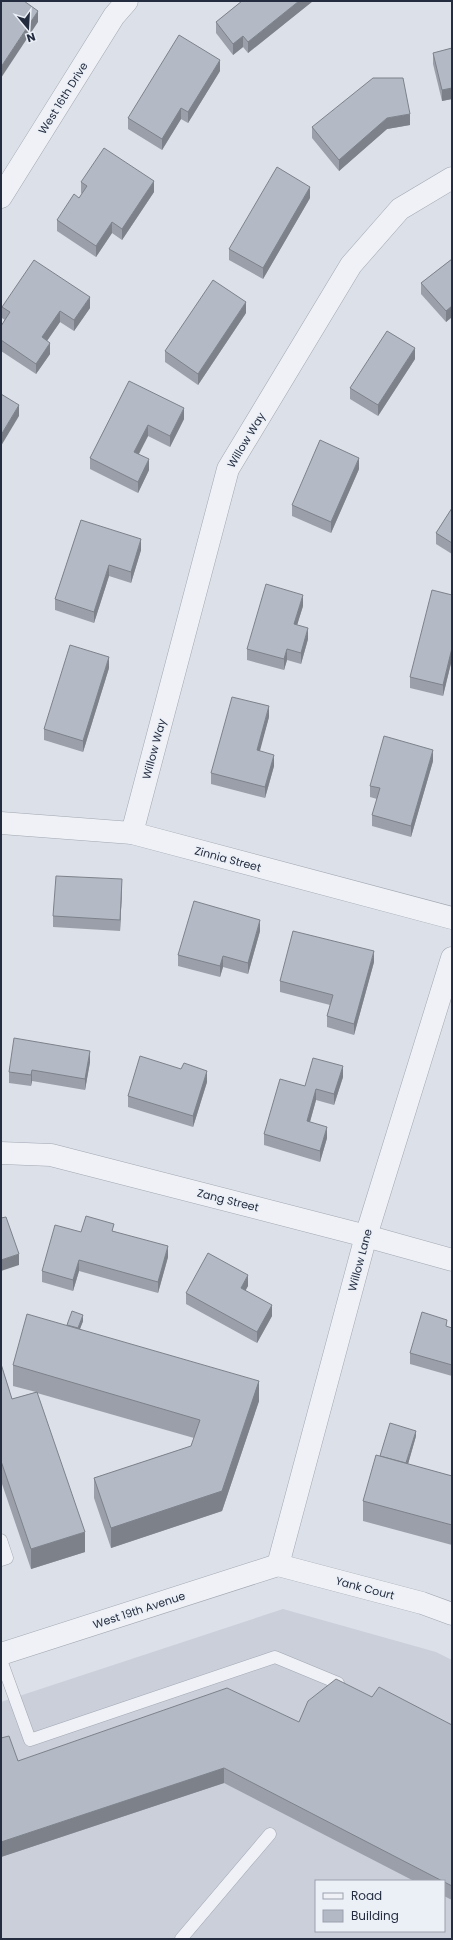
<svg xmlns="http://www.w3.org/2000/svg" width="453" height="1940" viewBox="0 0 453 1940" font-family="Poppins,sans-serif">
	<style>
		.built { fill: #cacfda; fill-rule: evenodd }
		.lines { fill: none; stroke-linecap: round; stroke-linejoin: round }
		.lane-casing { stroke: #a1a7b2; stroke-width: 13 }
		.street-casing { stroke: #a1a7b2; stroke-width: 23 }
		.lane { stroke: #eff1f6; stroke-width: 12 }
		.street { stroke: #eff1f6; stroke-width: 22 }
		.wall { fill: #9a9fa9 }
		.shaded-wall { fill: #7d828a }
		.building { fill: #b3b9c5; stroke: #7d828a }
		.labels { text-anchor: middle; stroke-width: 3; stroke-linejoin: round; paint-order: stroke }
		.street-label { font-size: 11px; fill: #242d40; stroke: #ebeff6 }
	</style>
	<rect width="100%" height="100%" fill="#dce0e8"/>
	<path class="built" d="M283,1609l153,43 16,8v279h-451v-237zM316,1881h128v50h-128z"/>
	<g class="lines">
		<g class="lane-casing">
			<g id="lane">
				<path d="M1,1540l6,18 -6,2"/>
				<path d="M1,1660l29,80 245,-83 63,26"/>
				<path d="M181,1939l89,-105"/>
			</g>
		</g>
		<g class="street-casing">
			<g id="street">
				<path d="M1,197l113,-181 13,-15"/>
				<path d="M1,823l131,10 320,85"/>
				<path d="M132,833l96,-364 123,-204 49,-56 52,-31"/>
				<path d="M1,1153l50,2 315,81 86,24"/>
				<path d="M278,1565l88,-329 86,-278"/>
				<path d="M278,1565l144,38 30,11"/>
				<path d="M1,1654l277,-89"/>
			</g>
		</g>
		<use href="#lane" class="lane"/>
		<use href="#street" class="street"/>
	</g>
	<g class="wall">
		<path d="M242,1h71l-65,52 -5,-6 -10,8 -17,-22v-11z"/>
		<path d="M452,48v51l-10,2 -9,-37v-11z"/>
		<path d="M220,71l-32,52 -7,-4 -19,31 -34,-21v-11z"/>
		<path d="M410,125l-23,4 -48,42 -27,-33v-11z"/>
		<path d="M81,182l73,10 -32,48 -10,-7 -16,24 -39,-26v-11l22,-22 3,-4 -1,-1z"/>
		<path d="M310,198l-47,81 -34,-19v-11z"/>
		<path d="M452,259v58l-6,5 -25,-28v-11z"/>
		<path d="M2,307l88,1 -16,23 -14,-9 -13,19 3,13 -14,20 -35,-23v-25l4,-6 -3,-2z"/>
		<path d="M246,313l-48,72 -33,-23v-11z"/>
		<path d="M415,359l-37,57 -28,-17v-11z"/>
		<path d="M129,381l55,38 -14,28 -22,-11 -9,18 10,16 -11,23 -48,-24v-11z"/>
		<path d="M359,469l-28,64 -39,-17v-11z"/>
		<path d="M452,508v46l-16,-10v-11z"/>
		<path d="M81,520l60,30 -10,33 -22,-7 -15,47 -39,-13v-11z"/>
		<path d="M452,595v64l-9,37 -33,-8v-11z"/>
		<path d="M303,606l-6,19 11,14 -7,25 -14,-4 -3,10 -37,-10v-11z"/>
		<path d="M109,668l-26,84 -39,-12v-11z"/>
		<path d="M269,717l-10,34 15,15 -9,32 -54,-14v-11z"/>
		<path d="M433,761l-22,76 -39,-11v-11l5,-16 -7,-2v-11z"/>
		<path d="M122,890l-2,41 -67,-4v-11z"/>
		<path d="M260,931l-12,43 -25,-7 -3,10 -42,-11v-11z"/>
		<path d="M374,962l-20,73 -27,-8v-11l3,-11 -50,-13v-11z"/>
		<path d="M90,1062l-5,28 -53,-9 -1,5 -22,-3v-11z"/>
		<path d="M343,1077l-9,28 -18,-5 -6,22 17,16 -7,24 -56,-17v-11l41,-48z"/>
		<path d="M207,1082l-14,45 -65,-20v-11z"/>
		<path d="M114,1231l54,26 -10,36 -79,-22 -6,20 -31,-9v-11l39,-39z"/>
		<path d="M248,1286l-3,4 27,26 -15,27 -71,-39v-11z"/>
		<path d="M83,1321l-3,8 179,72 -37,110 -111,37 -17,-50v-20l97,-32 3,-8 -157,-45 48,159 -54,17 -30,-88v-117l11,35 24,-7 -23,-6v-21l54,-40z"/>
		<path d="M447,1327l5,1v48l-42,-12v-11z"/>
		<path d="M416,1436l-8,28 44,12v69l-89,-24v-20l17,-45z"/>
		<path d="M372,1697l80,28v175l-8,-4v-15h-30l-190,-98 -223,74v-119l17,23 281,-39z"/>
	</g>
	<g class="shaded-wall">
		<path d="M299,1h14l-65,52v-11z"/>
		<path d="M38,11v11l-37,56v-11z"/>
		<path d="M243,36v11l-10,8v-11z"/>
		<path d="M220,60v11l-32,52v-11z"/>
		<path d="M452,88v11l-10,2v-11z"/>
		<path d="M181,108v11l-19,31v-11z"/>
		<path d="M410,114v11l-23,4 -48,42v-11l48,-42z"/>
		<path d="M154,181v11l-32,48v-11z"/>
		<path d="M310,187v11l-47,81v-11z"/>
		<path d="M112,222v11l-16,24v-11z"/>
		<path d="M90,297v11l-16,23v-11z"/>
		<path d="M246,302v11l-48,72v-11z"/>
		<path d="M452,306v11l-6,5v-11z"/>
		<path d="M60,311v11l-18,26v-11z"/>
		<path d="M50,343v11l-14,20v-10z"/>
		<path d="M415,348v11l-37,57v-11z"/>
		<path d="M19,405v11l-18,30v-11z"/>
		<path d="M184,408v11l-14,28v-11z"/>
		<path d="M148,425v11l-14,27v-11z"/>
		<path d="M359,458v11l-28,64v-11z"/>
		<path d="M149,459v11l-11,23v-11z"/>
		<path d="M141,539v11l-10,33v-11z"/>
		<path d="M109,565v11l-15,47v-11z"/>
		<path d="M303,595v11l-9,29v-11z"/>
		<path d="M308,628v11l-7,25v-11z"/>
		<path d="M452,648v11l-9,37v-11z"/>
		<path d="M287,649v11l-3,10v-11z"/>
		<path d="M109,657v11l-26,84v-11z"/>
		<path d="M269,706v11l-12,45v-12z"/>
		<path d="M433,750v11l-22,76v-11z"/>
		<path d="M274,755v11l-9,32v-11z"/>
		<path d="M122,879v11l-2,41v-11z"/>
		<path d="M260,920v11l-12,43v-11z"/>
		<path d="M374,951v11l-20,73v-11z"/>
		<path d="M223,956v11l-3,10v-11z"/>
		<path d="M90,1051v11l-5,28v-11z"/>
		<path d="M343,1066v11l-9,28v-11z"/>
		<path d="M32,1070v11l-1,5v-11z"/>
		<path d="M207,1071v11l-14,45v-11z"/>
		<path d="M316,1089v11l-9,32v-11z"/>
		<path d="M327,1127v11l-7,24v-11z"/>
		<path d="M168,1246v11l-10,36v-11z"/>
		<path d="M19,1254v11l-18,6v-11z"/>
		<path d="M79,1260v11l-6,20v-11z"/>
		<path d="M248,1275v11l-7,13v-11z"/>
		<path d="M272,1305v11l-15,27v-11z"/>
		<path d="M83,1315v6l-5,13v-5z"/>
		<path d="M259,1381v20l-37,110 -111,37v-20z"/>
		<path d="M416,1431v5l-10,35v-6z"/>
		<path d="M85,1532v20l-54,17v-20z"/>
		<path d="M224,1768v15l-223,74v-15z"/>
	</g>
	<g class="building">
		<path d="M1,1h23l14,10 -37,56z"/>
		<path d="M242,1h57l-51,41 -5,-6 -10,8 -17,-22z"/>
		<path d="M179,35l41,25 -32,52 -7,-4 -19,31 -34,-21z"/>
		<path d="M452,48v40l-10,2 -9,-37z"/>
		<path d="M373,78h30l7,36 -23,4 -48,42 -27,-33z"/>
		<path d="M104,148l50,33 -32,48 -10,-7 -16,24 -39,-26 17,-26 5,4 8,-12 -6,-4z"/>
		<path d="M277,167l33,20 -47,81 -34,-19z"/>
		<path d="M452,259v47l-6,5 -25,-28z"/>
		<path d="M34,260l56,37 -16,23 -14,-9 -18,26 8,6 -14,21 -35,-24v-14l9,-14 -8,-5z"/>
		<path d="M213,280l33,22 -48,72 -33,-23z"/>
		<path d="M387,331l28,17 -37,57 -28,-17z"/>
		<path d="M129,381l55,27 -14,28 -22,-11 -14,27 15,7 -11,23 -48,-24z"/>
		<path d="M1,394l18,11 -18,30z"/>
		<path d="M320,440l39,18 -28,64 -39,-17z"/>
		<path d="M452,508v35l-16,-10z"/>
		<path d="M81,520l60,19 -10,33 -22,-7 -15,47 -39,-13z"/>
		<path d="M266,584l37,11 -9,29 14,4 -7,25 -14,-4 -3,10 -37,-10z"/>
		<path d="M432,590l20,5v53l-9,37 -33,-8z"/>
		<path d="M70,645l39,12 -26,84 -39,-12z"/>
		<path d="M232,697l37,9 -12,44 17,5 -9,32 -54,-14z"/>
		<path d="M384,736l49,14 -22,76 -39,-11 8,-27 -10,-2z"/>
		<path d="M56,876l66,3 -2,41 -67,-4z"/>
		<path d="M194,901l66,19 -12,43 -25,-7 -3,10 -42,-11z"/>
		<path d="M293,931l81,20 -20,73 -27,-8 6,-21 -53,-14z"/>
		<path d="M14,1038l76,13 -5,28 -53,-9 -1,5 -22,-3z"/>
		<path d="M140,1056l41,13 3,-6 23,8 -14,45 -65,-20z"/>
		<path d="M313,1058l30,8 -9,28 -18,-5 -9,32 20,6 -7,24 -56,-17 16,-55 25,7z"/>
		<path d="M86,1216l28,8 -2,7 56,15 -10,36 -79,-22 -6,20 -31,-9 13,-46 26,7z"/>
		<path d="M6,1217l13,37 -18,6v-42z"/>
		<path d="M208,1253l40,22 -7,13 31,17 -15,27 -71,-39z"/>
		<path d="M72,1311l11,4 -5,13 -11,-3z"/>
		<path d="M422,1312l25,8 -1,6 6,2v37l-42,-12z"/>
		<path d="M27,1314l232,67 -37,110 -111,37 -17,-50 97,-32 9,-26 -187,-55z"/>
		<path d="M1,1364l11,35 25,-7 48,140 -54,17 -30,-88z"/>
		<path d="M390,1423l26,8 -10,32 -26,-7z"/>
		<path d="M376,1455l76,21v49l-89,-24z"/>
		<path d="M336,1679l36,18 7,-10 73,38v161l-228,-118 -223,74v-104l8,-2 9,25 209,-73 72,34 9,-21z"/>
	</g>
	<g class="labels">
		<g class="street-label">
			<text transform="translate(63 98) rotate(-58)" y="4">West 16th Drive</text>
			<text transform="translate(246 440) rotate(-59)" y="4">Willow Way</text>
			<text transform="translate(154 749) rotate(-75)" y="4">Willow Way</text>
			<text transform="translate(228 859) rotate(15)" y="4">Zinnia Street</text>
			<text transform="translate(228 1200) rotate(14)" y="4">Zang Street</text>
			<text transform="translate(360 1260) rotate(-75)" y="4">Willow Lane</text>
			<text transform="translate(365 1588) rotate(15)" y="4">Yank Court</text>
			<text transform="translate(139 1610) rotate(-18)" y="4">West 19th Avenue</text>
		</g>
	</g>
	<rect width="453" height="1940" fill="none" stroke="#242d40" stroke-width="4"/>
	<rect x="315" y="1880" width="130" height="52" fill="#ebeff6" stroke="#9ba1ad"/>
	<rect x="323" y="1893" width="20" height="6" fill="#eff1f6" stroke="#9ba1ad"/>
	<text x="351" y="1900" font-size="12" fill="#242d40">Road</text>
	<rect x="323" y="1910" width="20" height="12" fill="#b3b9c5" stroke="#9ba1ad"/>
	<text x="351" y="1920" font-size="12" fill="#242d40">Building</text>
	<g transform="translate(28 28) rotate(162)" stroke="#ebeff6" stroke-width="3" paint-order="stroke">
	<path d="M0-3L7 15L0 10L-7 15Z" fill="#242d40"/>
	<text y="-6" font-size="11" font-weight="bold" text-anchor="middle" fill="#242d40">N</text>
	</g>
</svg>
